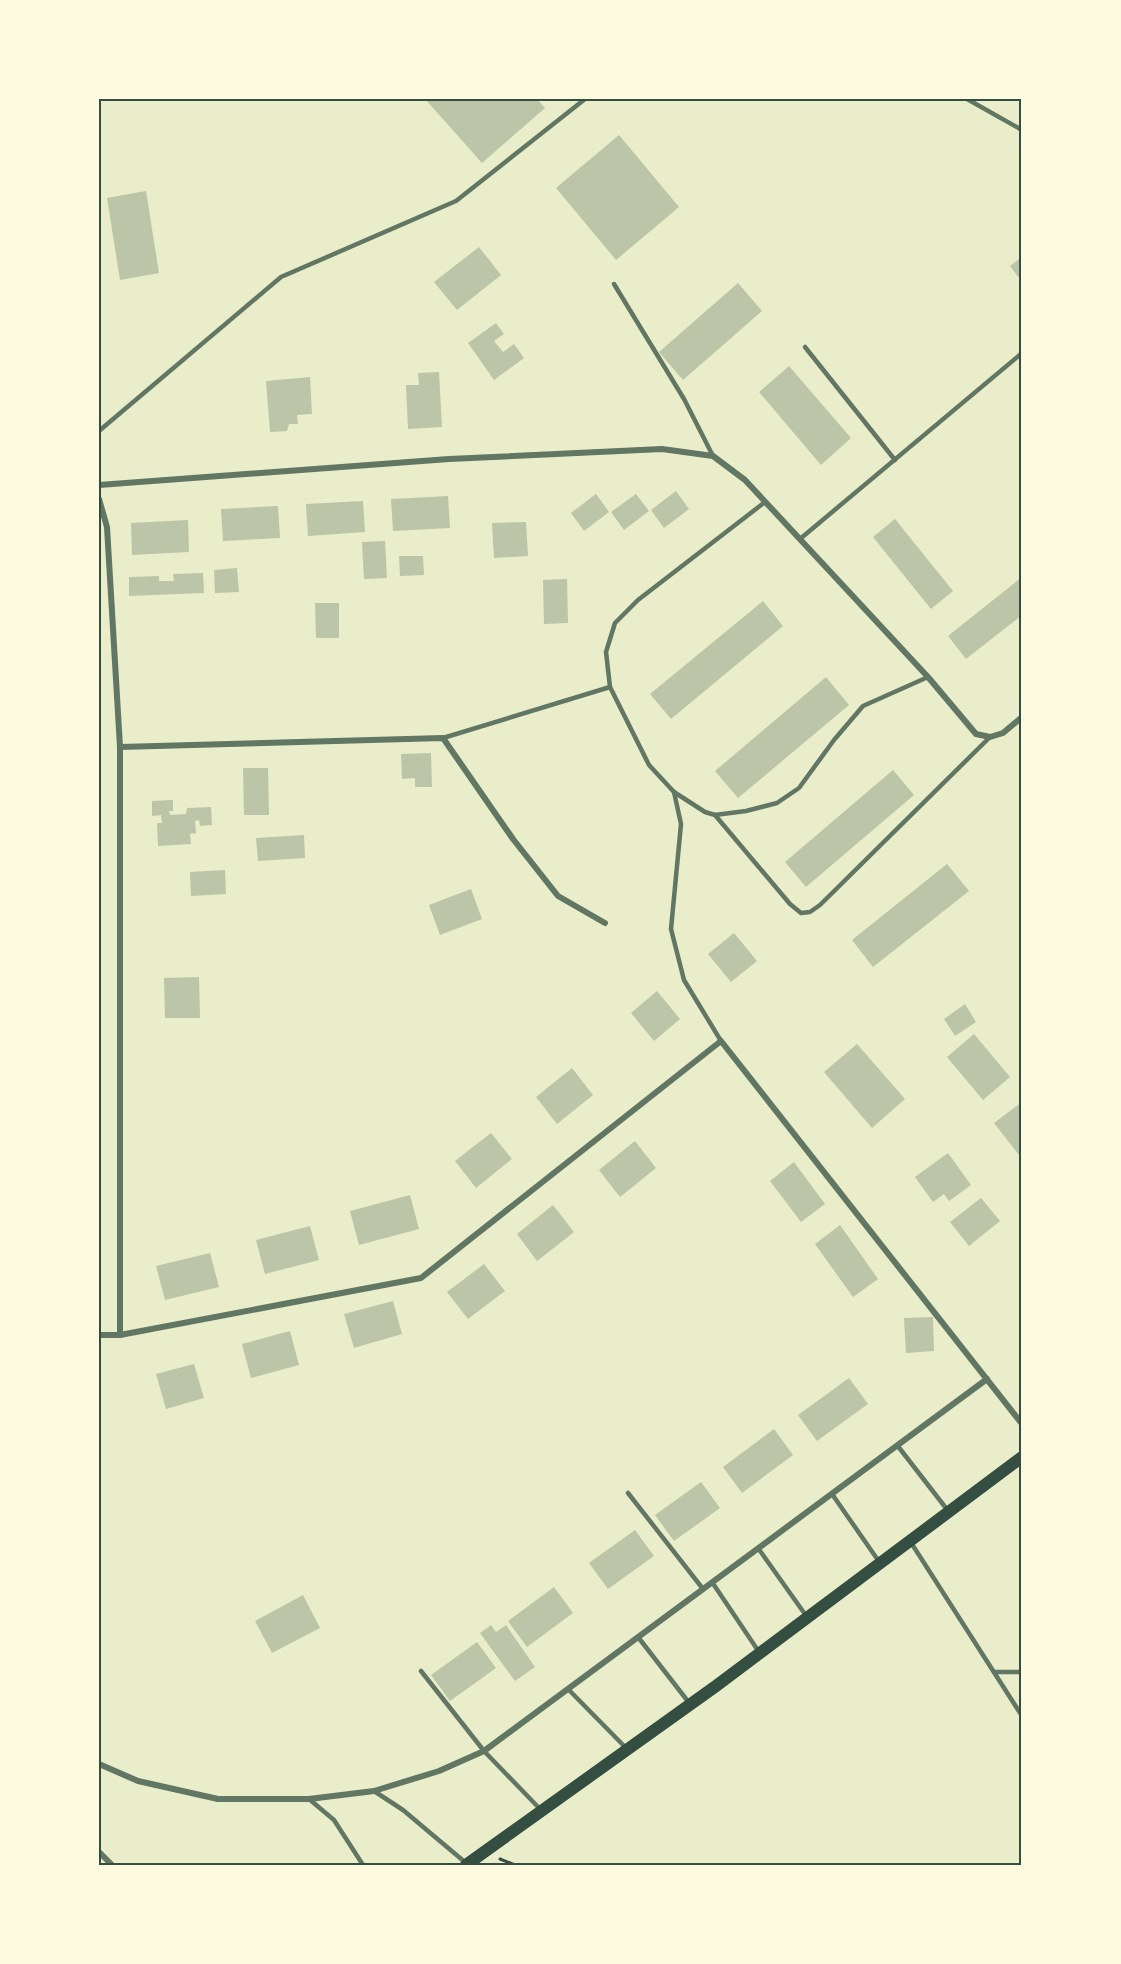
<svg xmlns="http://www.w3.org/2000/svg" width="1121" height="1964" viewBox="0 0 1121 1964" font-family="Inter,sans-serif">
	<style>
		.building { fill: #bcc5a7 }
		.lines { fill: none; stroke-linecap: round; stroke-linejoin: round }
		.path { stroke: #344e41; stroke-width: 3 }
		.service { stroke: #617663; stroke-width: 4.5 }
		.minor { stroke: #617663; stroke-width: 6 }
		.secondary { stroke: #344e41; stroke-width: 12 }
		.neatline { fill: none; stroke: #344e41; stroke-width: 2 }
	</style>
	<rect width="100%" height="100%" fill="#e9edc9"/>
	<g class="building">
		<path d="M425,99h112l8,9 -63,55z"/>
		<path d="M619,135l60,72 -63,53 -60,-72z"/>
		<path d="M146,191l13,82 -39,7 -13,-82z"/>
		<path d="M479,247l22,28 -44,35 -23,-28z"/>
		<path d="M1022,257v25l-12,-16z"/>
		<path d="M738,283l24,28 -79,69 -24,-28z"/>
		<path d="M496,323l8,11 -10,7 9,11 11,-8 10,14 -30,22 -26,-37z"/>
		<path d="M789,366l62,72 -30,27 -62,-73z"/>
		<path d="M439,372l3,55 -34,2 -2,-44h13l-1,-12z"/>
		<path d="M310,377l2,37 -15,1 1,9h-9l-2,7 -17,1 -4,-51z"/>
		<path d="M676,491l13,18 -25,19 -13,-18z"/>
		<path d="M596,494l13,18 -25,19 -13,-18z"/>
		<path d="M636,494l13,17 -25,19 -13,-18z"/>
		<path d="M448,496l2,32 -57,3 -2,-32z"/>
		<path d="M363,501l2,31 -57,4 -2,-32z"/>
		<path d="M278,506l2,32 -57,3 -2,-32z"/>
		<path d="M895,519l58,72 -22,18 -58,-72z"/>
		<path d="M188,520l1,32 -57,3 -1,-32z"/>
		<path d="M526,522l2,34 -34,2 -2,-35z"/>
		<path d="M385,541l2,37 -23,1 -2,-37z"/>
		<path d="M399,556h24l1,19 -24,1z"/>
		<path d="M237,568l2,24 -24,1 -1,-23z"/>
		<path d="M203,573l1,20 -75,3v-19l30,-1v5h15l-1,-7z"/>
		<path d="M1022,577v38l-56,44 -18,-23z"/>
		<path d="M567,579l1,44 -24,1 -1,-44z"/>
		<path d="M763,601l20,25 -112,93 -21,-25z"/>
		<path d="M315,603h24v35h-23z"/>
		<path d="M826,677l23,28 -111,93 -23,-27z"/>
		<path d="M431,753l1,34h-17v-9l-13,1 -1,-25z"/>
		<path d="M243,768h25l1,47h-25z"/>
		<path d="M893,770l21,25 -108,92 -21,-25z"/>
		<path d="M173,800v11h-4l1,4 16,-1 1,-6 24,-1 1,18 -12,1 -1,-6 -4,1 1,12 -6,1 1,10 -33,2 -1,-23h5l-1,-8 -9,1v-15z"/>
		<path d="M304,835l1,23 -47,3 -2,-23z"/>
		<path d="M947,864l22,27 -96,76 -21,-27z"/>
		<path d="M225,870l1,24 -35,2 -1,-24z"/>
		<path d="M471,889l11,30 -42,16 -11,-30z"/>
		<path d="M734,933l23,28 -26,21 -23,-28z"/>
		<path d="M199,977l1,41h-35l-1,-40z"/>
		<path d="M657,991l23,28 -26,22 -23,-28z"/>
		<path d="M965,1004l11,18 -21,14 -11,-17z"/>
		<path d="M974,1034l36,43 -27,23 -36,-43z"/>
		<path d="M857,1044l48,55 -33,29 -48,-56z"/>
		<path d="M572,1068l21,27 -36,29 -21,-27z"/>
		<path d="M1022,1102v57l-28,-36z"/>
		<path d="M491,1133l21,26 -36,29 -21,-27z"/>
		<path d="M635,1141l21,27 -36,29 -21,-27z"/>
		<path d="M948,1153l23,32 -22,16 -5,-7 -11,8 -18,-25z"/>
		<path d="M794,1162l31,42 -24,18 -31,-41z"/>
		<path d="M410,1195l9,34 -60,16 -9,-34z"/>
		<path d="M981,1198l19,23 -31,25 -19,-24z"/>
		<path d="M553,1205l21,27 -37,29 -20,-27z"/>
		<path d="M840,1225l38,54 -25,18 -38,-53z"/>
		<path d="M310,1226l9,34 -54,14 -9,-34z"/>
		<path d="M210,1253l9,34 -54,13 -9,-34z"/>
		<path d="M484,1264l21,27 -37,28 -21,-27z"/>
		<path d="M393,1301l9,33 -48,14 -10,-34z"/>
		<path d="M933,1317l1,34 -28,2 -2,-35z"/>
		<path d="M290,1331l9,34 -48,13 -9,-34z"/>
		<path d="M194,1364l10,34 -38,11 -10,-35z"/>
		<path d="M849,1378l19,26 -51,37 -19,-26z"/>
		<path d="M774,1429l19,26 -51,38 -19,-26z"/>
		<path d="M701,1482l19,26 -46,33 -19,-26z"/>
		<path d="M635,1530l19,26 -46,33 -19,-26z"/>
		<path d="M554,1587l19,26 -46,34 -19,-26z"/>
		<path d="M303,1595l17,33 -48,25 -17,-32z"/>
		<path d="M491,1625l5,7 10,-7 29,42 -20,14 -35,-48z"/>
		<path d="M477,1642l19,26 -46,33 -19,-26z"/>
	</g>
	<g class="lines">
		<path class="path" d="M500,1859l15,6"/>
		<g class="service">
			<path d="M967,99l55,31"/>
			<path d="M614,284l70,115 29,57"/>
			<path d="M805,347l90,113"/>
			<path d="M99,431l182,-154 175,-76 129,-102"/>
			<path d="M765,502l-127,98 -23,23 -9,29 4,35 39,78 25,27 31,20 10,3 31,-4 31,-8 22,-15 35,-48 29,-34 65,-29"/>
			<path d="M800,539l222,-186"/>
			<path d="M443,738l167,-51"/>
			<path d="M674,792l7,32 -10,105 13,51 37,61"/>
			<path d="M715,815l75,89 11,9 9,-1 10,-7 170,-168"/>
			<path d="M897,1445l52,67"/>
			<path d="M628,1493l75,96"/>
			<path d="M832,1494l48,69"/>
			<path d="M910,1541l112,175"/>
			<path d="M758,1548l49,69"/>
			<path d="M712,1582l47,70"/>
			<path d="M638,1637l52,67"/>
			<path d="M421,1671l63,80 56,58"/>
			<path d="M994,1672h28"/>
			<path d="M568,1689l59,60"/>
			<path d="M374,1791l29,19 63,53"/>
			<path d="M309,1799l25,21 29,45"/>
		</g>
		<g class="minor">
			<path d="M99,485l350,-26 213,-10 51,7 32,24 183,197 48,57 14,3 13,-4 19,-16"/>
			<path d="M99,499l8,28 13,220v588"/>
			<path d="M120,747l323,-9 70,101 45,57 47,27"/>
			<path d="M99,1335h21l301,-57 300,-237 301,383"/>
			<path d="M99,1764l39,17 80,18h91l65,-8 65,-20 45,-20 503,-372"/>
			<path d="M99,1852l13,13"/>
		</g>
		<path class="secondary" d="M466,1865l250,-179 306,-229"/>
	</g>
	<rect width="1121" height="1964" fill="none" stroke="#fefae0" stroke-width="201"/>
	<rect x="100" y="100" width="920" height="1764" class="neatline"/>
</svg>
